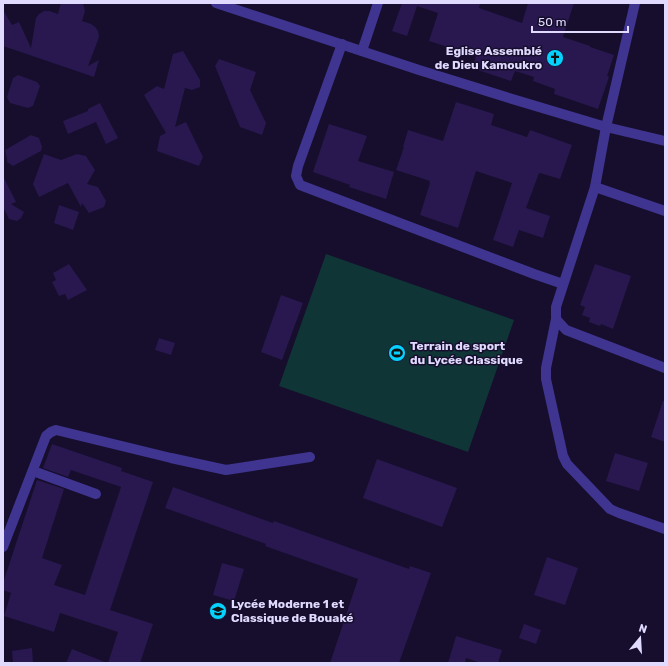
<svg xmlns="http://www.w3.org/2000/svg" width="668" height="666" viewBox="0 0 668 666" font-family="Rubik,sans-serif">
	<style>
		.green { fill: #103537 }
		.building { fill: #28184f }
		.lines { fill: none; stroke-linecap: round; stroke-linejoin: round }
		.minor { stroke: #3f3490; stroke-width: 10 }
		.labels { text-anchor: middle; stroke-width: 3; stroke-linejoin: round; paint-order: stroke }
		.poi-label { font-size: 12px; font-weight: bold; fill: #e1daff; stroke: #160e2c; text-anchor: start }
	</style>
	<rect width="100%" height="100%" fill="#160e2c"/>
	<path class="green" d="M326,254l188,66 -46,132 -189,-66z"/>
	<g class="building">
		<path d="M61,3h22l2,8 -3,10 9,3 4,3 3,4 1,5 -1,4 -10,26 11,-6 -5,17 -91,-31v-36l9,15 7,-3 12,26 5,-30 3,-4 5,-3h5l9,3z"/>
		<path d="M402,3h78l-1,5 43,15 6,-20h46l-11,34 27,9v1l24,8 -7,21 2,1 -11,32 -44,-15 1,-5 -22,-8 1,-4 -19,-6 -4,10 -39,-13 4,-12 -47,-15 9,-28 -21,-7 -10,30 -15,-5z"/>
		<path d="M183,51l17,29v7l-8,3 -7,-2 -10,39 11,-5 17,35 -4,9 -42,-15 3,-15 6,-3 -22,-38 13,-9 7,3 9,-35z"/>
		<path d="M219,59l37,13 -6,18 16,33 -4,12 -22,-8 -25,-61z"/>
		<path d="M18,75l19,7 3,4 -7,20 -5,2 -18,-5 -3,-6 6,-19z"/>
		<path d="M456,102l38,12 -3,11 36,12 3,-7 42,15 -12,34 -20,-6v1l-1,-1 -13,35 24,8 -7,22 -24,-8 -6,17 -20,-7 19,-57 -36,-12 -18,57 -38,-13 10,-32h-1l1,-2 -34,-11 8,-23h-1l5,-17 35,11z"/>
		<path d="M100,103l18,35 -12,6 -10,-22 -28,12 -5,-13 25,-10v-2z"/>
		<path d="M329,124l38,12 -9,25 36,11 -8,27 -37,-12 1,-2 -37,-13z"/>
		<path d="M31,135l8,3 3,9 -1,4 -28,15 -6,-4v-3l-2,-9z"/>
		<path d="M44,154l17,6 16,-6 9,2 9,14 -8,14 11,3 8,14 -2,6 -15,6 -7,-10 -1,4 -13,-24 -29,14 -6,-13z"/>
		<path d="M3,176l13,26 -5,2 13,8 -3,6 -4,3 -8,-2 -6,-12z"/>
		<path d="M59,205l20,7 -6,18 -19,-7z"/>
		<path d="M69,264l18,26 -19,10 -3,-6 -6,2 -7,-14 4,-2 -3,-7z"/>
		<path d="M595,264l36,12 -18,53 -12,-5 -1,2 -11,-4 1,-4 -8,-3 3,-8 -5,-2z"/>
		<path d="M281,295l22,8 -21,57 -21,-8z"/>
		<path d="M159,338l16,5 -4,12 -16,-5z"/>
		<path d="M663,401h2v41l-14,-5z"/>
		<path d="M52,444l70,24 -1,3 32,11 -43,128 43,14 -13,39h-32l10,-31 -58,-19 -6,19 -50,-16 7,-23 -8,-3v-7l34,-103 27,9 -22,69 20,7 -8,20 31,10 36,-108 -50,-17 -3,7 -25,-9z"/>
		<path d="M615,453l33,10 -9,28 -33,-10z"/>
		<path d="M377,459l80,29 -15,39 -79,-29z"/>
		<path d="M173,487l100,36 1,-2 135,48 1,-3 21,7 -32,90h-69l28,-84 -93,-33 1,-2 -101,-36z"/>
		<path d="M547,557l31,11 -13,37 -31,-10z"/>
		<path d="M222,563l22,6 -10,32 -21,-6z"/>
		<path d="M524,624l17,6 -5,14 -17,-6z"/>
		<path d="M456,636l46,14 -4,13h-17l-15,-5 -1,5h-17z"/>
		<path d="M32,648l1,15h-20l-1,-12z"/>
		<path d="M72,649l33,13v1h-39z"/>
	</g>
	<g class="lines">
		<g class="minor">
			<path d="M216,3l203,67 90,28 97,29 59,14"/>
			<path d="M635,3l-29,124 -11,60 -39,120v12l10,11 99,38"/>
			<path d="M342,44l-44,122 -2,10 4,9 234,89 29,10"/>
			<path d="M362,51l16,-48"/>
			<path d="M595,187l70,24"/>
			<path d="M556,319l-10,49v11l17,77 4,8 43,45 9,4 46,16"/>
			<path d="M33,471l63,23"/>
			<path d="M3,547l43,-111 5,-4 5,-2 115,28 55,12 84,-13"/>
		</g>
	</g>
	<defs>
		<g id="church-disc" transform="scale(0.9)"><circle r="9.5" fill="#06d2ff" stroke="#160e2c"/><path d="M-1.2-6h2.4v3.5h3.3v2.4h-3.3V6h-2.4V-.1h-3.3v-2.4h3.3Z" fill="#111"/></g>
		<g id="stadium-disc" transform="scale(0.9)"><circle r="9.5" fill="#06d2ff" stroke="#160e2c"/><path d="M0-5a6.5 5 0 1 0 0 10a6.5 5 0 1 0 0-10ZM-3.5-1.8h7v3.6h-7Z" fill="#111"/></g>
		<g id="school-disc" transform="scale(0.9)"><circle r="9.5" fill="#06d2ff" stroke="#160e2c"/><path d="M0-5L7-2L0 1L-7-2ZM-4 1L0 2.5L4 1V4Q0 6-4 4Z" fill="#111"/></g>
	</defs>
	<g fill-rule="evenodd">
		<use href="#church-disc" x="555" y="58"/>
		<use href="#stadium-disc" x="397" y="353"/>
		<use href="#school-disc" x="218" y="611"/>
	</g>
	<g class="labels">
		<g class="poi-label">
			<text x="542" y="55" text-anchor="end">Eglise Assemblé<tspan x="542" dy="14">de Dieu Kamoukro</tspan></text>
			<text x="410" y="350">Terrain de sport<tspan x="410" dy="14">du Lycée Classique</tspan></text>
			<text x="231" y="608">Lycée Moderne 1 et<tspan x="231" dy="14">Classique de Bouaké</tspan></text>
		</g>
	</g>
	<rect width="668" height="666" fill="none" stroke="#e1daff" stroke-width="8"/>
	<g transform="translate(640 638) rotate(18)" stroke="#160e2c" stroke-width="3" paint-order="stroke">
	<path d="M0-3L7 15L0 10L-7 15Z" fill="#e1daff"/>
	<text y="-6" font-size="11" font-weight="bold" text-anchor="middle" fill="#e1daff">N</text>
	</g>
	<path d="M532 26v6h96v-6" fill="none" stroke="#e1daff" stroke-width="2"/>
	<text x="538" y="26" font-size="12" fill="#e1daff" stroke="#160e2c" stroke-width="3" paint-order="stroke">50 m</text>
</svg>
